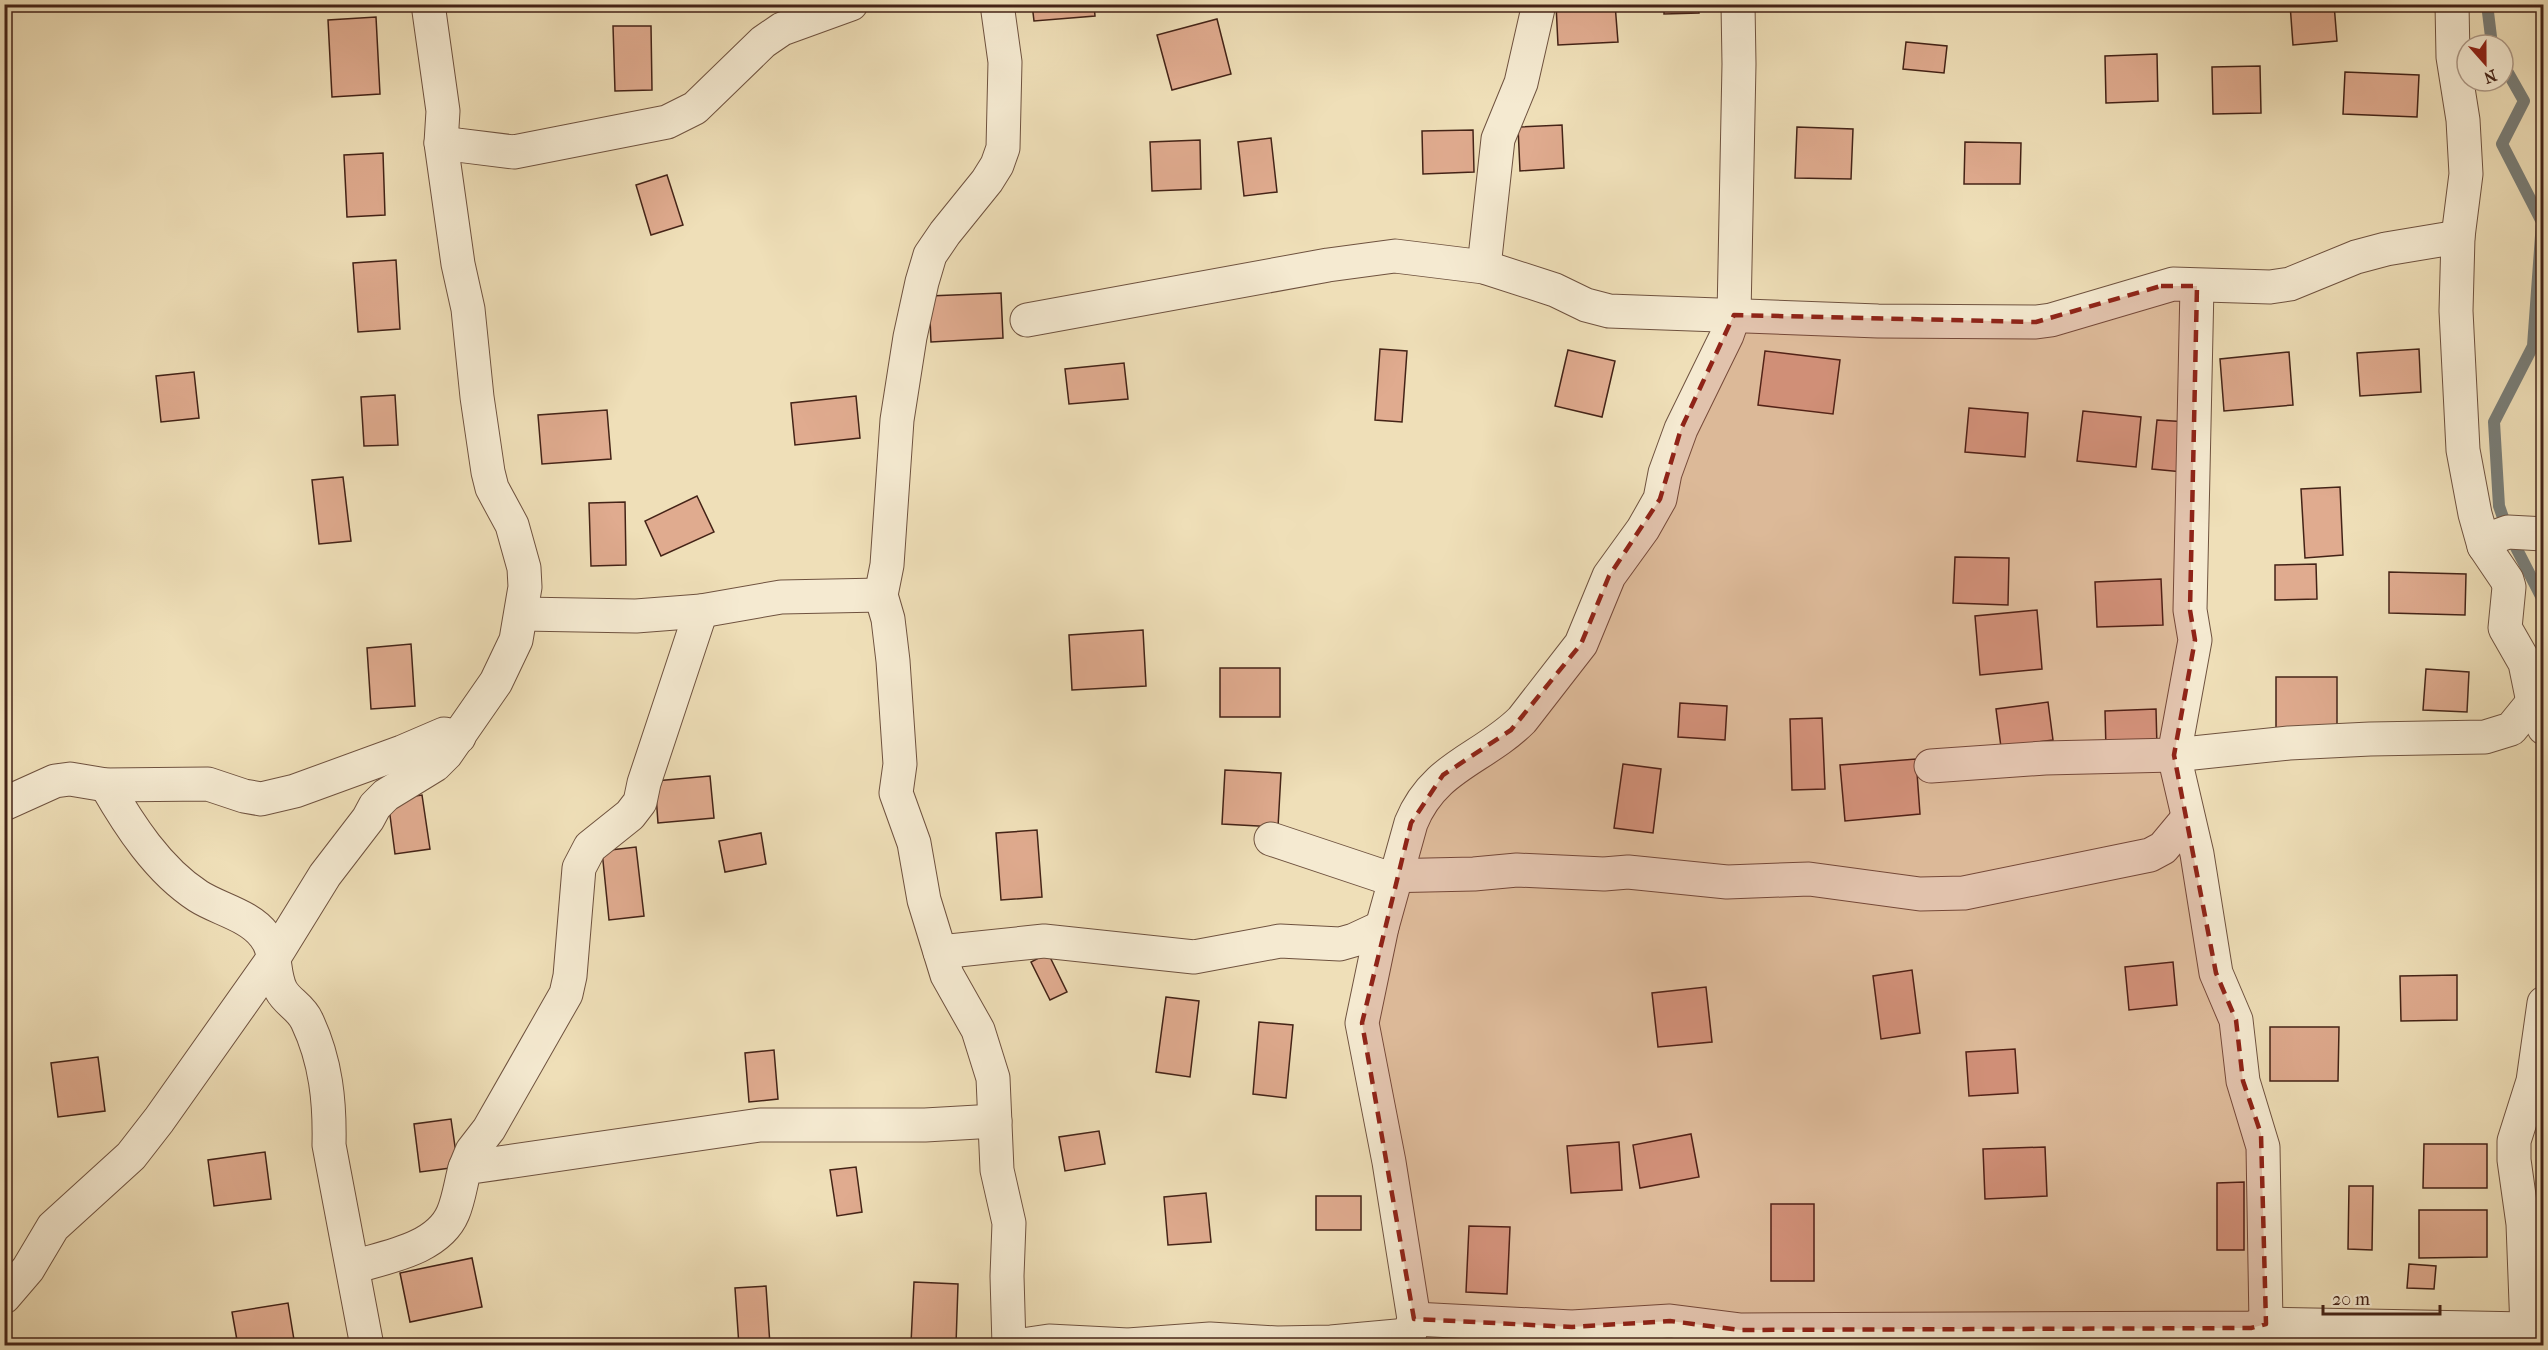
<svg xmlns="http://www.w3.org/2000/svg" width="2548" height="1350" viewBox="0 0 2548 1350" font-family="'IM FELL French Canon',serif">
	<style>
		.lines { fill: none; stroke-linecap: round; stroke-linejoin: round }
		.stream { stroke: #797e78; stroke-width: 12 }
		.building { fill: #e0ab8f; stroke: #442317; stroke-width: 1.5 }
		.minor-casing { stroke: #6f523f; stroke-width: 35 }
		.minor { stroke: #f5ead1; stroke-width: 33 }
		.marked { fill: #8f2418; fill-opacity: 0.2; stroke: #8f2418; stroke-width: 4.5; stroke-dasharray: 12 8; stroke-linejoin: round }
	</style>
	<rect width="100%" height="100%" fill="#efdfb8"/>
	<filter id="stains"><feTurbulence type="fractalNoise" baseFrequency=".00333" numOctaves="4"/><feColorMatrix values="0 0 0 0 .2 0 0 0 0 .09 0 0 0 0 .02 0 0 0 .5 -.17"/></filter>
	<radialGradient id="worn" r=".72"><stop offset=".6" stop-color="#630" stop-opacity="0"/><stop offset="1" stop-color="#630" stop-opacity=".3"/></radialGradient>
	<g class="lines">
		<g class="stream">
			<path d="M2487,4l5,41"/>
			<path d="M2503,64l21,37 -22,43 40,78 -9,124 -39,76 5,84 9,26 36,70"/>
		</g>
	</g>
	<g class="building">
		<path d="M1032,4h62l1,12 -61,5z"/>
		<path d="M1556,4h59l3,38 -60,3z"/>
		<path d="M1664,4h34l1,9 -35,1z"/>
		<path d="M2290,4h44l3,37 -44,4z"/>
		<path d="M376,17l4,77 -48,3 -4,-77z"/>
		<path d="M1217,19l14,55 -59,16 -15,-55z"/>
		<path d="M613,26h38l1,64 -37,1z"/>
		<path d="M1906,42l41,4 -3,27 -41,-4z"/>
		<path d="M2157,54l1,47 -52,2 -1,-47z"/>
		<path d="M2260,66l1,47 -48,1 -1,-47z"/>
		<path d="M2345,72l74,3 -2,42 -74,-3z"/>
		<path d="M1562,125l2,43 -44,3 -2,-44z"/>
		<path d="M1797,127l56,2 -2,50 -56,-1z"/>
		<path d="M1473,130l1,42 -51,2 -1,-43z"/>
		<path d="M1271,138l6,54 -33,4 -6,-54z"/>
		<path d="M1200,140l1,49 -49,2 -2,-49z"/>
		<path d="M1965,142l56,1 -1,41h-56z"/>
		<path d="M383,153l2,62 -38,2 -3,-62z"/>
		<path d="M667,175l16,50 -32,10 -15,-50z"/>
		<path d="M396,260l4,69 -42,3 -5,-69z"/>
		<path d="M1001,293l2,45 -72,4 -2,-46z"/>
		<path d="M1380,349l27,2 -5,71 -27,-2z"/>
		<path d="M2419,349l2,43 -61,4 -3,-43z"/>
		<path d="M1568,350l47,11 -13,56 -47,-11z"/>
		<path d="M1765,351l75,9 -7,54 -75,-9z"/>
		<path d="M2289,352l4,53 -69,6 -4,-52z"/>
		<path d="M1124,363l4,36 -59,5 -4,-35z"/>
		<path d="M194,372l5,46 -38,4 -5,-46z"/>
		<path d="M395,395l3,50 -34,1 -3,-49z"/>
		<path d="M856,396l4,42 -65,7 -4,-42z"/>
		<path d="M1969,408l59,5 -3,44 -60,-5z"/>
		<path d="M607,410l4,49 -69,5 -4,-49z"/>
		<path d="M2083,411l58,6 -5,50 -59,-6z"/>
		<path d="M2157,420l31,2 -5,50 -31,-3z"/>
		<path d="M343,477l8,64 -32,3 -7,-64z"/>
		<path d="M2340,487l3,68 -38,3 -4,-69z"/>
		<path d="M697,496l17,36 -53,24 -16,-35z"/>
		<path d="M625,502l1,63 -35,1 -2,-63z"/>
		<path d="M1955,557l54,1 -1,47 -55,-2z"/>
		<path d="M2316,564l1,35 -42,1v-35z"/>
		<path d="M2389,572l77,2 -1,41 -76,-2z"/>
		<path d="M2161,579l2,46 -66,2 -2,-45z"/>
		<path d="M2037,610l5,59 -62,6 -5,-59z"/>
		<path d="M1143,630l3,56 -74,4 -3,-55z"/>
		<path d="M411,644l4,62 -44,3 -4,-61z"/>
		<rect x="1220" y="668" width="60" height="49"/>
		<path d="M2426,669l43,3 -2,40 -44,-2z"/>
		<rect x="2276" y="677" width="61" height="51"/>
		<path d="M2048,702l5,38 -52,7 -5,-38z"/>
		<path d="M1680,703l47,3 -2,34 -47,-3z"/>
		<path d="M2156,709l1,39 -51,2 -1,-39z"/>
		<path d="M1822,718l3,71 -33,1 -2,-71z"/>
		<path d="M1916,759l4,55 -75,7 -5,-56z"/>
		<path d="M1623,764l38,5 -8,64 -39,-5z"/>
		<path d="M1225,770l56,3 -3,54 -56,-3z"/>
		<path d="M710,776l4,42 -56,5 -3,-42z"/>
		<path d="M422,795l8,54 -35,5 -7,-54z"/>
		<path d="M1037,830l5,67 -41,3 -5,-67z"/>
		<path d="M761,833l5,31 -41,8 -6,-31z"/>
		<path d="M636,847l8,69 -35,4 -7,-69z"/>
		<path d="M1048,953l19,39 -17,8 -19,-38z"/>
		<path d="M2173,962l4,43 -48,5 -4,-43z"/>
		<path d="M1912,970l8,63 -39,6 -8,-63z"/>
		<path d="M2457,975v45l-56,1 -1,-45z"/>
		<path d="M1706,987l6,55 -54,5 -6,-54z"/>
		<path d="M1166,997l33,4 -9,76 -34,-5z"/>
		<path d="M1259,1022l34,3 -7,73 -33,-4z"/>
		<path d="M2270,1027h69l-1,54h-68z"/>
		<path d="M2015,1049l3,44 -49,3 -3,-44z"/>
		<path d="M774,1050l4,49 -29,3 -4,-49z"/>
		<path d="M98,1057l7,54 -47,6 -7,-54z"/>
		<path d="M451,1119l7,48 -38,5 -6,-48z"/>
		<path d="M1099,1131l6,33 -40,7 -6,-34z"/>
		<path d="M1691,1134l8,43 -59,11 -7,-43z"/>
		<path d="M1619,1142l3,48 -51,3 -4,-47z"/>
		<path d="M2424,1144h63v44h-64z"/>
		<path d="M2045,1147l2,49 -62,3 -2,-50z"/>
		<path d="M265,1152l6,47 -57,7 -6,-46z"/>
		<path d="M856,1167l6,45 -25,4 -7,-46z"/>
		<path d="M2244,1182v68h-27v-67z"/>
		<path d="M2349,1186h24l-1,64 -24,-1z"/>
		<path d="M1206,1193l5,49 -43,3 -4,-48z"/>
		<rect x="1316" y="1196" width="45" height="34"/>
		<rect x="1771" y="1204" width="43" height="77"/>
		<path d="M2419,1210h68v47l-68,1z"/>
		<path d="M1469,1226l41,1 -3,67 -41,-2z"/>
		<path d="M472,1258l10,49 -72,15 -10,-49z"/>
		<path d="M2409,1264l27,2 -2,23 -27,-1z"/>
		<path d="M914,1282l44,2 -2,61 -45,-2z"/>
		<path d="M766,1286l4,59 -31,1 -4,-58z"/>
		<path d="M288,1303l7,43h-57l-6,-34z"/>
	</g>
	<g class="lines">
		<g class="minor-casing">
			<g id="minor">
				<path d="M997,4l8,58 -2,86 -6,17 -10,16 -42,52 -15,22 -8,27 -12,55 -13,83 -10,145 -6,30 7,24 5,42 7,103 -4,29 18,50 10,57 23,75 31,55 15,48 4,92 12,53 -2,53 2,70"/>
				<path d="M2452,4l1,53 10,63 3,54 -8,63 -2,74 7,139 12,64 9,32 23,34 2,7 -4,41 20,35 8,39 11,26"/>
				<path d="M441,143l73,9 153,-30 28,-14 68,-66 19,-13 69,-25"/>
				<path d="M1484,267l14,-128 23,-56 18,-79"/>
				<path d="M2197,286l-7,324 5,30 -21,115 23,99 19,119 20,47 7,61 20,66 3,177"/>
				<path d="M1027,320l301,-55 67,-9 89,11 71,23 31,15 23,6 269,10 158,1 15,-2 122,-36 97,3 20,-3 66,-27 30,-8 72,-12"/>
				<path d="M2484,546l10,-9 14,-5 36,2"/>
				<path d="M522,614l114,2 65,-5 80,-14 100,-2"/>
				<path d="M1931,766l114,-8 129,-3 115,-12 81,-4 115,-2 26,-8 22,-27"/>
				<path d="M106,785c23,40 52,85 92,111 20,13 51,19 66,39 14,17 8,37 17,55 6,12 20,17 26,31 19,40 23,81 22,124l38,201"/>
				<path d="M4,804l51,-23 15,-2 36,6 102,-1 36,12 17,3 34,-8 107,-39 42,-18 15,3"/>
				<path d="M1271,839l111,37 92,-2 43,-4 87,4 24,-2 99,10 82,-3 111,15 44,-1 186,-38 13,-7 25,-30"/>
				<path d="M940,952l104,-11 150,16 86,-16 60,3 14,-4 28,-13"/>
				<path d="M465,1168l7,-17 17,-22 77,-135 4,-18 9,-108 11,-21 40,-32 10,-13 4,-19 57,-172"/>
				<path d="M353,1267c33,-10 85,-18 100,-54 6,-14 8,-31 12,-45l295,-43h165l70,-4"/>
				<path d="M4,1297l24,-28 25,-42 78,-71 28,-36 116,-164 50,-81 43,-56 7,-13 11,-11 49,-30 11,-11 50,-72 20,-42 9,-53 -1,-19 -12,-43 -20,-37 -4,-16 -11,-75 -9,-88 -10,-45 -17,-121 2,-32 -15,-107"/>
				<path d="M1414,1319l158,8 98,-6 71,9 510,-2 15,-4 261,5 17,8"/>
				<path d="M1015,1346l34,-5 79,4 82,-6 67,4 54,-1 77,-7"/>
				<path d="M1406,1346l8,-27 -25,-157 -27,-139 20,-96 29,-104c23,-57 72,-64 111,-103l59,-76 28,-68 34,-47 17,-30 5,-26 16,-44 46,-94 7,-20 5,-251 -1,-60"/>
				<path d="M2524,1346l3,-17 -4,-105 -9,-64v-19l19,-60 11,-78"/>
			</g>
		</g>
		<use href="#minor" class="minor"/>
	</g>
	<path class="marked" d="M2161,286h36l-7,324 5,30 -21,115 42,218 20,47 7,61 18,53 5,190 -15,4 -510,2 -71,-9 -98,6 -158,-8 -52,-296 49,-200 32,-48 68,-45 70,-86 28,-68 51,-77 21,-70 53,-114 302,7z"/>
	<rect width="2548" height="1350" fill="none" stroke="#efdfb8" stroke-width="24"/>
	<rect x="6" y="6" width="2536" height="1338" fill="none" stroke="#442317" stroke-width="3"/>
	<rect x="12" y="12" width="2524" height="1326" fill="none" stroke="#442317" stroke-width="1.5"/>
	<g transform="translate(2485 63) rotate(159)"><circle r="28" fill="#f5ead1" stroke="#ae9a87" stroke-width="1.5"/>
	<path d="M0-4.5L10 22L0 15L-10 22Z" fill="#8f2418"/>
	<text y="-9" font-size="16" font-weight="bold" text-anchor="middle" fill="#442317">N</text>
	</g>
	<path d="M2323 1305v9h117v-9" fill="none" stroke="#442317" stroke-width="3"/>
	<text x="2332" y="1305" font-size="18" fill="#442317" stroke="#f5ead1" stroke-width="4.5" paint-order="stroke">20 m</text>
	<rect width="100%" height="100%" filter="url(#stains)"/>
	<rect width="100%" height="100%" fill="url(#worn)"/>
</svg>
